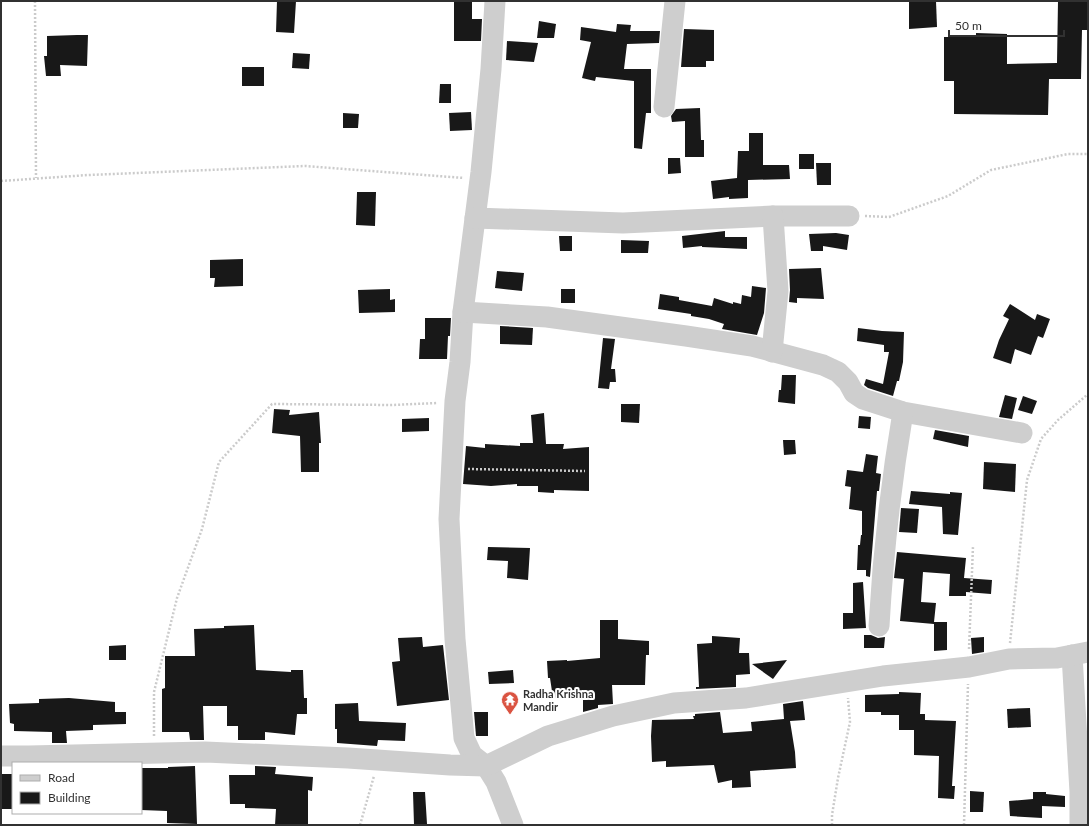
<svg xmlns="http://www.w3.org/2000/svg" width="1089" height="826" viewBox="0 0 1089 826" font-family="Lato,sans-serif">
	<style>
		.building { fill: #181818 }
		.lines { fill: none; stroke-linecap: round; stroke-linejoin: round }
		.path { stroke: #cbcbcb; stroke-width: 2.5; stroke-dasharray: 2 2; stroke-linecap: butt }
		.minor { stroke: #cecece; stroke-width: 21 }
		.labels { text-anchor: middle; stroke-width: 4; stroke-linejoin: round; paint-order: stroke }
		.poi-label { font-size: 11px; font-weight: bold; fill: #313131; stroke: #fff; text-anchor: start }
	</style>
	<rect width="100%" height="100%" fill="#fff"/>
	<g class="building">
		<path d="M277,1h19l-2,32 -18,-1z"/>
		<path d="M454,1h18v18h10l-1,22h-27z"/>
		<path d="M909,1h27l1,26 -28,2z"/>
		<path d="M1058,1h30l-1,29h-5l-1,49h-32l-1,36 -94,-1v-33h-10v-44h32v-4l31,1v30l50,-1z"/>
		<path d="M539,21l17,3 -2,14h-17z"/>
		<path d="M617,24l14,1 -1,6h30l-1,12 -32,1 -3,25h27v44h-5l-4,36 -8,-1v-67l-38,-4 -1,4 -13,-3 9,-36 -11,-2 1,-13 35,5z"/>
		<path d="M684,29l30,1v31h-8v6h-25z"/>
		<path d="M77,35h11l-1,31 -27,-1 1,11h-15l-2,-20h3v-20z"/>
		<path d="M507,41l31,2 -4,19 -28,-2z"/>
		<path d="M293,53l17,1 -1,15 -17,-1z"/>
		<rect x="242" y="67" width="22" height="19"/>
		<path d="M440,84h11v19h-12z"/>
		<path d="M700,108l1,32h3v17h-19v-36l-13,1 -1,-6 5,-7z"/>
		<path d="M471,112l1,18 -22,1 -1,-18z"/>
		<path d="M343,113l16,1 -1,14h-15z"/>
		<path d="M749,133h14v32h26l1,14 -42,1v18l-19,1v-2l-16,2 -2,-18 26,-3 1,-27h11z"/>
		<rect x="799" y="154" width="15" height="15"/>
		<path d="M668,158h12l1,15 -13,1z"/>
		<path d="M816,163h15v22h-14z"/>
		<path d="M357,192h19l-1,34 -19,-1z"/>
		<path d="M725,231v6h22v12l-45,-2v-1l-19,2 -1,-12z"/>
		<path d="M836,233l13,2 -2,15 -24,-4v5h-12l-2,-17z"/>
		<path d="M559,236h13v15h-12z"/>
		<path d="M621,240l28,1 -1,12h-27z"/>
		<path d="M243,259v27l-29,1 1,-9h-5v-18z"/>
		<path d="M821,268l3,31 -27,-1v5l-8,-1 1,-12 -1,-21z"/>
		<path d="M497,271l27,2 -2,18 -27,-3z"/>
		<path d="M752,286l14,2 -2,25 -7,22 -35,-6 2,-5 -15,-5 -18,-3v-2l-33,-5 2,-15 19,3v3l33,6 2,-8 19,6v-2l8,2 1,-9 9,2z"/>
		<path d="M390,289v11l5,-1v13l-36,1 -1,-23z"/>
		<rect x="561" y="289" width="14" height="14"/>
		<path d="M1010,304l25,16 2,-6 13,5 -7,19 -5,-2 -7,19 -16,-6 -4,15 -18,-6 6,-18 10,-21 -6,-3z"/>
		<path d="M425,318h26l-1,18h-2l-1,23h-28l1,-20h5z"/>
		<path d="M500,326l33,2 -1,17 -32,-1z"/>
		<path d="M858,328l24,3 22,1 -1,30 -4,19h-2l-4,15 -25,-8 -4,-3 2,-6 17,5 6,-32h-5v-7l-27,-4z"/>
		<path d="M603,338l12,1 -4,30h4l1,13h-6l-1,7 -11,-1z"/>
		<path d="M782,375h14l-1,29 -17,-2 1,-12h2z"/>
		<path d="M1005,395l12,3 -5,21 -13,-2z"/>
		<path d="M1023,396l14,5 -5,13 -14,-4z"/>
		<path d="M621,404h19l-1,19 -18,-1z"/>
		<path d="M274,409l16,1 -1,5 30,-3 2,31h-2v29h-18l-1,-36 -28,-3z"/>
		<path d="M544,413l2,31h18l-1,5 26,-2v44l-35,-1v3l-16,-1v-6h-21v-2l-26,2 -28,-2 3,-38 19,2v-4l35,2v-3h13l-2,-28z"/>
		<path d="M859,416l12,1 -1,12 -12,-1z"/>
		<path d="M429,418v13l-27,1v-13z"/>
		<path d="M935,430l34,6 -1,11 -35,-8z"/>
		<path d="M783,440h12l1,14 -12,1z"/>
		<path d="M866,454l12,2 -2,17 5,1 -2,17h-2l-7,86 -4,-1v-6h-9l1,-25h2l1,-10h1v-24l-13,-2 2,-22 -6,-1 2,-16 16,2z"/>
		<path d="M984,462l32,2 -1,28 -32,-3z"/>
		<path d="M911,491l39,3v-2l12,1 -4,42 -15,-1 -1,-27 -33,-3z"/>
		<path d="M901,508l18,1 -2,24 -18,-1z"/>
		<path d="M488,547l42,1 -2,32 -21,-2 1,-17 -21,-1z"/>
		<path d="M897,552l69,6 -2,20 28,2 -1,14 -25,-2v4h-17l1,-22 -27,-2 -2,30 15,1 -2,19h13v28l-13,1v-27l-34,-3 4,-42 -10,-1z"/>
		<path d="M863,582l3,46 -23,1v-16h10v-30z"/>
		<path d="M600,620h18v19l31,2v14h-3l-1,30h-33l1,19 -15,1v3l-15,4v-18l-30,4 -3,-20h-2l-1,-17 20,-1v1l33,-3z"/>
		<path d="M254,625l2,45 35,2v-2h12l1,28h3v16h-10l-2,21 -30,-3v8h-27v-14h-11v-20h-24l1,34h-14l-1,-8h-27v-43l3,-1v-32h30l-1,-27 30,-1v-2z"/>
		<path d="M864,635h7l7,3 7,-1 -1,11h-20z"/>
		<path d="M712,636l28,2 -1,15h10l1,21 -14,1v12l-40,2v-2h3l-2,-43 15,-1z"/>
		<path d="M422,637l1,10 20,-2 6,55 -52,6 -5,-44 8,-1 -2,-23z"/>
		<path d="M984,637v15l-12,2 -1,-16z"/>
		<path d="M126,645v15h-17v-14z"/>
		<path d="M787,660l-14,19 -21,-15z"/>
		<path d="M513,670l1,13 -25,1 -1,-12z"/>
		<path d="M899,692l22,1 -1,21h5v6l31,1 -4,65h3l-1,13 -16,-1 1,-42 -25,-1v-25h-15v-15h-18v-3h-16v-17l34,-1z"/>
		<path d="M69,698l46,4v10h11v12l-33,1v5l-27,1 1,12h-15v-11l-38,-1v-7l-4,-1 -1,-19 30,-1v-4z"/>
		<path d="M803,701l2,19 -15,1 5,31 1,16 -46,3 1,16 -19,1v-8l-14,3 -4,-18 -48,2v-6l-14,1 -1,-26 1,-16 42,-1 -1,-3h2v-2l25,-2 3,21 29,-2 -1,-9 33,-3 -1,-15z"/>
		<path d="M358,703l1,18 47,2 -1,18 -27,-1 -1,6 -40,-3v-14h-2v-25z"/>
		<path d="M1030,708l1,19 -23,1 -1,-19z"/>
		<path d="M474,712h14v24h-12z"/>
		<path d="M195,766l2,58 -30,-1v-12l-26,-1v-42h27v-1z"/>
		<path d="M255,766l21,1 -1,7 38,3 -1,14 -4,-1v35h-33l1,-16 -31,-1v-4h-15l-1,-29h26z"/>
		<path d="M1,774h11l1,35h-12z"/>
		<path d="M970,791l14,1 -1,20h-13z"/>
		<path d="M413,792h12l2,32 -13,1z"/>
		<path d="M1033,792h13v2l19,2v11l-23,-1v12l-32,-2 -1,-15 24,-2z"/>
	</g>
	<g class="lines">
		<g class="path">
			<path d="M35,1l1,177"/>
			<path d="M1,181l87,-6 217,-9 159,12"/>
			<path d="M865,216l24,1 59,-21 43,-26 77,-16h20"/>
			<path d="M468,469l117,2"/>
			<path d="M1010,643l17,-163 14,-41 17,-19 30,-26"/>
			<path d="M969,649l4,-103"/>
			<path d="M154,736v-44l23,-94 25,-69 17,-67 53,-58 120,1 45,-2"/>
			<path d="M360,825l14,-49"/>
			<path d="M832,825v-10l6,-37 12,-56 -2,-24"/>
			<path d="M964,825l4,-141"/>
		</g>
		<g class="minor">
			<path d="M495,1l-4,68 -10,103 -18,140 -3,50 -5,39 -6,118 6,120 9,99 8,17 14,11 10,16 17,43"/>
			<path d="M664,107l11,-106"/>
			<path d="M475,218l148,5 150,-7h76"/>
			<path d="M463,312l84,5 139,19 66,10 71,19 15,7 10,10 6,11 9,6 40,13 119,21"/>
			<path d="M772,352l6,-61 -5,-75"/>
			<path d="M879,626c4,-72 12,-143 24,-214"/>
			<path d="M1072,655l8,137v33"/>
			<path d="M1,756h28l176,-4 143,6 102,7 36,1 62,-30 65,-20 61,-13 72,-5 137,-22 86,-9 40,-8 48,-1 31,-6"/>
		</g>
	</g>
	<defs>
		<g id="temple-pin" transform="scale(0.9)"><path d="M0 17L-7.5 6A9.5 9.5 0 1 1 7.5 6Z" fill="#da5341" stroke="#fff"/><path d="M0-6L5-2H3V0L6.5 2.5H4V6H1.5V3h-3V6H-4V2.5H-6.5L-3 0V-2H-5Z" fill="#fff"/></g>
	</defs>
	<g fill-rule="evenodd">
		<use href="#temple-pin" x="510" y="700"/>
	</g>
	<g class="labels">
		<g class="poi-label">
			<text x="523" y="698">Radha Krishna<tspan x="523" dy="13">Mandir</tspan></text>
		</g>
	</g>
	<rect width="1089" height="826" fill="none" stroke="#313131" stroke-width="4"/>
	<rect x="12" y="762" width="130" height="52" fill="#ffffff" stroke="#adadad"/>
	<rect x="20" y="775" width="20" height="6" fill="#cecece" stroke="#adadad"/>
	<text x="48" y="782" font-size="12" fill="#313131">Road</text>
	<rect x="20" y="792" width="20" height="12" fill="#181818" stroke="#adadad"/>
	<text x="48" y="802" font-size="12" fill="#313131">Building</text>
	<path d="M949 30v6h115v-6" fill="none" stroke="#313131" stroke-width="2"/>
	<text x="955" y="30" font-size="12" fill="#313131" stroke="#ffffff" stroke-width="3" paint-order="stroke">50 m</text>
</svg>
